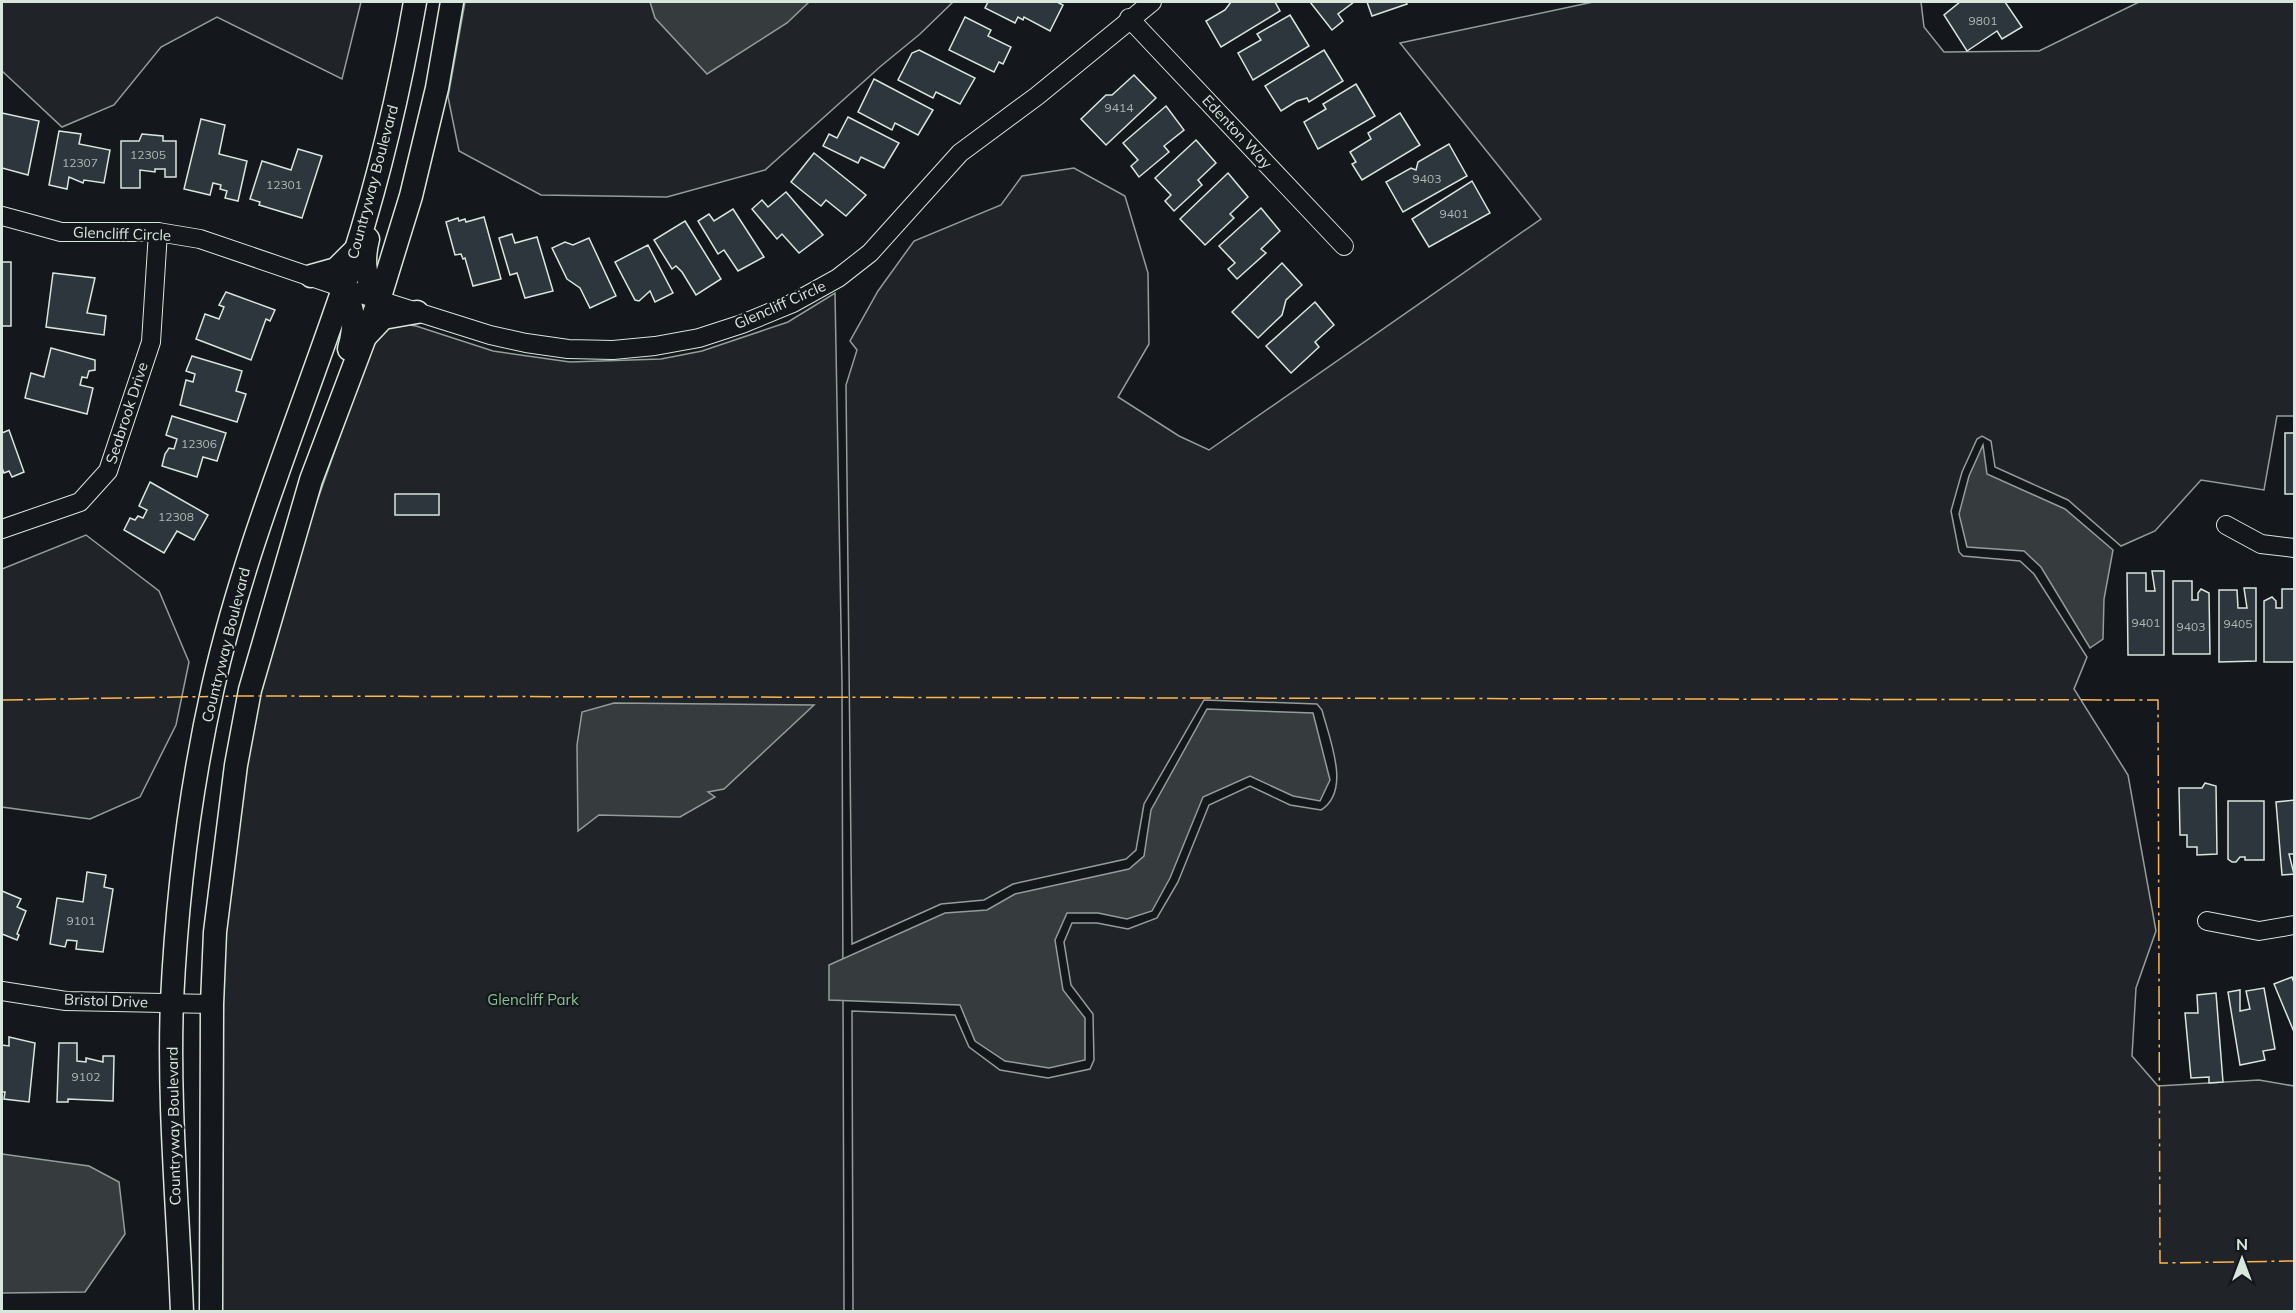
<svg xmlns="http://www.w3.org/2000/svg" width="2296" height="1313" viewBox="0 0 2296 1313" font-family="Mulish,sans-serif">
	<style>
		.green { fill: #202428; stroke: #939e99; stroke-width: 1.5 }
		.water { fill: #363b3e; stroke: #939e99; stroke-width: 1.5 }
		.building { fill: #2c363c; stroke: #d8e6dc; stroke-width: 1.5 }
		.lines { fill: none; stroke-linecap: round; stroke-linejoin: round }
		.minor-casing { stroke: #d8e6dc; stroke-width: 20 }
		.tertiary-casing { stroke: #d8e6dc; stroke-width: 25 }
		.minor { stroke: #14181c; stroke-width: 18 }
		.tertiary { stroke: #14181c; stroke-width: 22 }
		.power { stroke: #ffb74d; stroke-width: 1.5; stroke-dasharray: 21 4.5 3 4.5; stroke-linecap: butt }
		.labels { text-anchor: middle; stroke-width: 4.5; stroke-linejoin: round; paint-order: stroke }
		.number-label { font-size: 12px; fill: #adbab4 }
		.street-label { font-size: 15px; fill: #d8e6dc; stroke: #14181c }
		.park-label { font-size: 15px; fill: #8ac095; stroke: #14181c }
	</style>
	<rect width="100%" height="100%" fill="#14181c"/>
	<g class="green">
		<path d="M2,2h359l-19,77 -125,-62 -56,30 -47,58 -52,22 -60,-56z"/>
		<path d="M465,2h488l-33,32 -39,32 -116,104 -98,27 -126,-2 -82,-44 -11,-54z"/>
		<path d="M1593,2h328l3,25 20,25 95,-1 100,-49h155v414h-17l-13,74 -63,-10 -46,51 -34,15 -53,-46 -73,-33 -4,-26 -9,-5 -5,3 -15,33 -11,39 8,41 4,4 57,5 14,13 53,83 -13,32 54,86 28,156 -20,57 -4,68 26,30 101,-6 35,6v225h-1441l-1,-300 103,4 14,32 31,23 48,8 42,-9 4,-9 -1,-46 -22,-29 -7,-43 8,-19h25l31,6 29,-11 21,-36 31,-77 41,-19 40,19 31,5c31,-19 8,-72 1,-100l-5,-6 -113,-4 -60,104 -8,46 -10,9 -113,25 -29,16 -43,4 -89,40 -6,-559 11,-35 -7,-9 28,-50 36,-50 87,-36 21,-29 52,-8 51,28 23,77 1,71 -31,53 61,39 30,14 332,-231 -141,-176z"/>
		<path d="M835,293l7,389 2,629 -624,1 4,-357 10,-114 27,-155 53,-176 61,-173 17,-11 10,-2 14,2 77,25 77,11 91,-3 41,-8 86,-29z"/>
		<path d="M86,535l73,56 30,71 -13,63 -36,72 -50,22 -88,-12v-238z"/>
	</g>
	<g class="water">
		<path d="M650,2h159l-22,21 -80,51 -52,-56z"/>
		<path d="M1983,445l4,29 78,35 48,41 -9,49 -1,40 -13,9 -49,-81 -17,-16 -57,-4 -8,-33 10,-38z"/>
		<path d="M614,703l200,2 -90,84 -16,3 7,5 -35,20 -81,-2 -21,16 -1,-86 5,-33z"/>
		<path d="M1207,709l106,4 17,67 -10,21 -27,-5 -43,-20 -47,21 -33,81 -18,33 -25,8 -29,-6h-31l-12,27 8,50 22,28v42l-36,8 -44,-7 -30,-20 -15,-36 -131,-5v-35l116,-52 42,-3 28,-16 114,-25 15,-13 7,-46z"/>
		<path d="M2,1154l87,12 30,16 6,52 -40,58 -83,1z"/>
	</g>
	<g class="building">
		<path d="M988,2h69l6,3 -13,26 -26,-14 -1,3 -5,-3 -3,6 -30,-15z"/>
		<path d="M1231,2h44l5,9 -59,36 -15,-26 19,-11z"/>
		<path d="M1310,2h44l-16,12 5,7 -11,9z"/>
		<path d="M1367,2h39l1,2 -35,12z"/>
		<path d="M1960,2h45l17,25 -20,12 -5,-8 -30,20 -23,-36z"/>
		<path d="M1290,15l19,31 -56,34 -15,-27 23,-13 -4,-6z"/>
		<path d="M965,17l26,13 -3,6 23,11 -8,17 -4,-2 -5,10 -45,-22z"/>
		<path d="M919,50l56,28 -15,26 -24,-12 -3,6 -35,-18 14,-27z"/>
		<path d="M1324,50l19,31 -34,21 -2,-4 -10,3 -16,10 -16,-25z"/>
		<path d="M1134,75l22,23 -50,47 -25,-26 25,-24h6z"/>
		<path d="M874,79l59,31 -15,25 -23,-12 -3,7 -34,-18z"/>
		<path d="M1356,84l19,32 -57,33 -14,-27 22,-13 -3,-5z"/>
		<path d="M1166,106l18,24 -20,16 5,6 -30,25 -8,-11 7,-6 -15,-17z"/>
		<path d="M2,113l37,8 -11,54 -26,-7z"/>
		<path d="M1400,113l20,32 -58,35 -10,-16 4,-2 -6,-10 21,-13 -3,-6z"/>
		<path d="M848,117l51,26 -15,25 -23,-11 -3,6 -35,-17 6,-12 8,4z"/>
		<path d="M201,119l24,6 -6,29 28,7 -9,40 -13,-3 2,-7 -7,-2 1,-4 -8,-2 -3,12 -26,-6z"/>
		<path d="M59,131l22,3 -2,10 31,6 -6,33 -20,-3 -1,3 -14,-6 -2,12 -18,-4z"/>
		<path d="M142,134l21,2v5h13v36h-11v-8h-10v3l-15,-2v18h-19v-47h18z"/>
		<path d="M1196,140l20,23 -18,17 4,5 -28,26 -9,-10 6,-6 -16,-17z"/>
		<path d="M1449,144l18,32 -64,36 -17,-30 25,-14 5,2 2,-8z"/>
		<path d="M298,149l24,7 -20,62 -43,-13 1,-3 -10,-3 12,-38 29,9z"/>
		<path d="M814,153l52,42 -20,21 -20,-16 -5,6 -30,-24z"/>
		<path d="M1228,173l20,24 -18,17 4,4 -29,27 -25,-26z"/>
		<path d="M1472,181l18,32 -61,34 -17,-28z"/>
		<path d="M786,192l37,43 -24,18 -17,-19 -5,5 -25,-30 10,-9 6,7z"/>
		<path d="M1261,208l19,23 -19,18 5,4 -29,26 -9,-10 7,-6 -16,-17z"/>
		<path d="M733,209l31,48 -26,14 -14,-21 -6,4 -20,-33 11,-7 5,7z"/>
		<path d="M484,217l17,62 -28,7 -8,-28 -2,1 -2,-5 -6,1 -9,-33 12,-4 1,3 6,-2 1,3z"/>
		<path d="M685,221l36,58 -25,16 -14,-23 -6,-6 -4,3 -18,-29z"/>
		<path d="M512,234l3,9 22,-6 16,54 -28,7 -8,-25 -7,2 -11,-37z"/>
		<path d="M589,238l27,58 -26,12 -10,-20 -13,-9 -15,-31 13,-6 8,3z"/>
		<path d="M648,245l25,48 -18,9 -5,-11 -11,10 -4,-1 -20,-38z"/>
		<rect x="2" y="262" width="9" height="64"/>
		<path d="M1282,263l20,22 -16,15 -4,15 -24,23 -26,-26z"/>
		<path d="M53,273l42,5 -8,35 19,3 -2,19 -58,-8z"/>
		<path d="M226,292l49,18 -5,11 -4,-2 -15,41 -55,-21 9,-25 14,5 5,-12 -5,-2z"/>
		<path d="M1315,302l19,23 -19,17 4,5 -28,26 -25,-27z"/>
		<path d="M51,348l44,12v10l-6,1 -2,7 -5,-1 -2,8 13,3 -6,26 -62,-16 6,-25 13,4z"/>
		<path d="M192,356l50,15 -6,20 10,3 -9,28 -57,-17 6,-25 7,2 2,-8 -9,-3z"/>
		<path d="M172,416l54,17 -9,28 -14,-4 -6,20 -35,-11 3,-12 4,-6 5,1 3,-10 -11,-4z"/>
		<path d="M9,430l15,42 -12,5 -3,-6 -5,2 -2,-5v-35z"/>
		<rect x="2285" y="433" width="9" height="61"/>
		<path d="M150,482l58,33 -14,25 -17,-9 -13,22 -40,-23 6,-12 5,2 3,-4 5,2 4,-8 -8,-4z"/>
		<rect x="395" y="494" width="44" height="21"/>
		<path d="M2152,571h12v84h-36l-1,-82h19v18h9z"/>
		<path d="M2173,581h19v19h6v-7l3,-4 8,4 1,61h-37z"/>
		<path d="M2244,588h12v73l-37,1v-72h18l1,18h9z"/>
		<path d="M2282,589h12v73h-30v-61l8,-4 4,4v7h6z"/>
		<path d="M2205,783l11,3 1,68 -20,1v-8h-10v-12h-7l-1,-47h23z"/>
		<path d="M2294,800v54h-5l5,20 -12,1 -6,-73z"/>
		<path d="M2228,801h36v59h-19v-3h-5l-4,5h-4l-4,-3z"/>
		<path d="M87,872l19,3 -2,12 9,2 -10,63 -27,-3 1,-8 -10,-1 -2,7 -15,-3 7,-46 26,4z"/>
		<path d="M2,891l19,8 -4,8 9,4 -9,23 2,1 -2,5 -15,-6z"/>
		<path d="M2292,977l2,6v49l-20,-48z"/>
		<path d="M2264,988l11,61 -12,2 2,9 -25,5 -12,-73 12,-2v21l10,-2 -4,-18z"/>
		<path d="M2216,993l7,89 -14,1v-6l-18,1 -6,-65h13l-1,-18z"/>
		<path d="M9,1037l26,6 -6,59 -25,-3 1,-7h-3v-47l7,1z"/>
		<path d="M59,1043h18v18l9,1v-4l17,4v-6h11l-1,45 -45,-2v3h-11z"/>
	</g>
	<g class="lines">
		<g class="minor-casing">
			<g id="minor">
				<path d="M1129,18l215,228"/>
				<path d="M2,216l59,16h97l42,7 179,61 111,35 36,8 42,6 45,1 42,-4 44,-8 43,-14 51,-21 45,-25 32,-25 90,-100 77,-57 115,-94"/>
				<path d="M2226,525l35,19 33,4"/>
				<path d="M2,529l78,-27 28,-31 43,-129 7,-110"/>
				<path d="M2207,921l52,10 35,-6"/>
				<path d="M2,991l64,10 146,3"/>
			</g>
		</g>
		<g class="tertiary-casing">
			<g id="tertiary">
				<path d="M368,239c-6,23 -3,42 11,61"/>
				<path d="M311,276l25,-7 17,-17"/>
				<path d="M344,287c10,22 12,39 5,62"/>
				<path d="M367,335l16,-17 34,-6"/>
				<path d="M182,1312c-4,-104 -14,-208 -10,-311 5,-105 18,-211 41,-314 31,-137 85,-265 130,-398 32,-93 55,-190 72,-287"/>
				<path d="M211,1312l1,-308 3,-72 21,-167 14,-75 61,-210 68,-180 32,-104 26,-108 15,-86"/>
			</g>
		</g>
		<use href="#minor" class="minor"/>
		<use href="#tertiary" class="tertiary"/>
		<path class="power" d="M2,700l235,-4 1921,4 2,563 134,-2"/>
	</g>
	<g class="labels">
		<g class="number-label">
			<text x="1983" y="25">9801</text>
			<text x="1119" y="112">9414</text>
			<text x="148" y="159">12305</text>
			<text x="80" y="167">12307</text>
			<text x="1427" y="183">9403</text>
			<text x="284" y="189">12301</text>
			<text x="1454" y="218">9401</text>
			<text x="199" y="448">12306</text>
			<text x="176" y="521">12308</text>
			<text x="2146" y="627">9401</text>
			<text x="2238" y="628">9405</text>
			<text x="2191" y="631">9403</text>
			<text x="81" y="925">9101</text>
			<text x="86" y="1081">9102</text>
		</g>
		<g class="street-label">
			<text transform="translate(1237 132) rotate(47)" y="5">Edenton Way</text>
			<text transform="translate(373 182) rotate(-75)" y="5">Countryway Boulevard</text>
			<text transform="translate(122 234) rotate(2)" y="5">Glencliff Circle</text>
			<text transform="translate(780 305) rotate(-24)" y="5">Glencliff Circle</text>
			<text transform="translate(127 413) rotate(-72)" y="5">Seabrook Drive</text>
			<text transform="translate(226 645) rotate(-76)" y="5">Countryway Boulevard</text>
			<text transform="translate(106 1001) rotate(2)" y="5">Bristol Drive</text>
			<text transform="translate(174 1126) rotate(-91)" y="5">Countryway Boulevard</text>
		</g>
		<g class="park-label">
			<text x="533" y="1005">Glencliff Park</text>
		</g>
	</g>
	<rect width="2296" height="1313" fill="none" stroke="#d8e6dc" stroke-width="6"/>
	<g transform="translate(2242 1259)" stroke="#14181c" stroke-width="4.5" paint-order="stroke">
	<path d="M0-4.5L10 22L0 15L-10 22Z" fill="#d8e6dc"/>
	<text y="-9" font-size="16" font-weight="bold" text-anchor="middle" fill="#d8e6dc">N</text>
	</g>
</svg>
